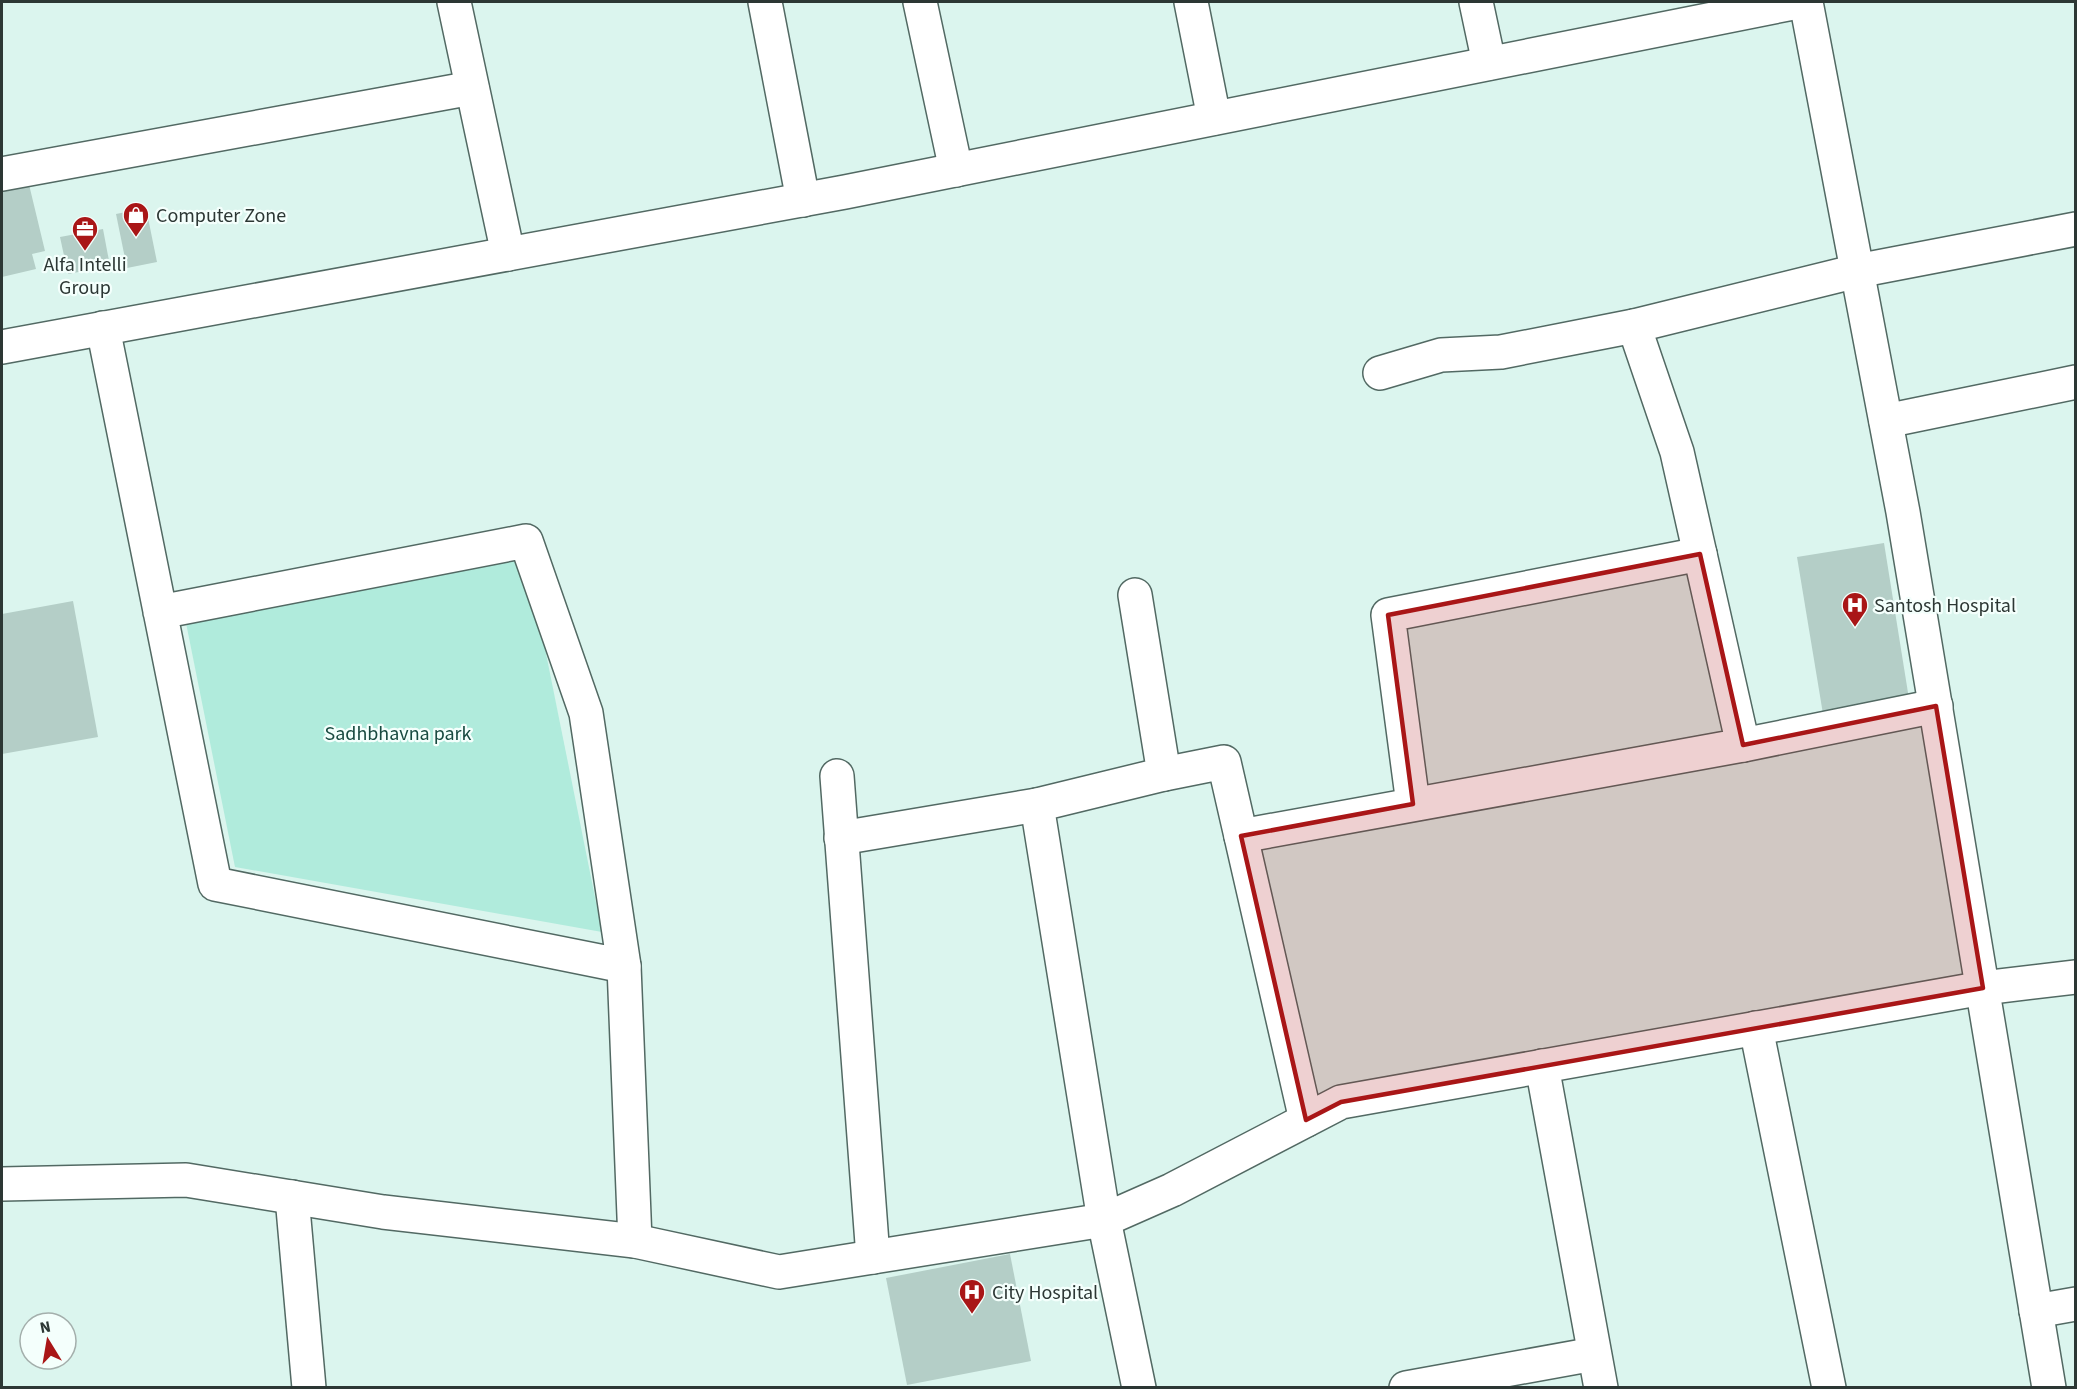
<svg xmlns="http://www.w3.org/2000/svg" width="2077" height="1389" viewBox="0 0 2077 1389" font-family="'Source Sans 3',sans-serif">
	<style>
		.green { fill: #b0ebdc }
		.building { fill: #b4cec7 }
		.lines { fill: none; stroke-linecap: round; stroke-linejoin: round }
		.minor-casing { stroke: #526963; stroke-width: 36 }
		.minor { stroke: #fff; stroke-width: 33 }
		.marked { fill: #a91617; fill-opacity: 0.2; stroke: #a91617; stroke-width: 4.5; stroke-linejoin: round }
		.labels { text-anchor: middle; stroke-width: 4.5; stroke-linejoin: round; paint-order: stroke }
		.poi-label { font-size: 20px; fill: #2c3734; stroke: #f4fffc; text-anchor: start }
		.park-label { font-size: 20px; fill: #184a40; stroke: #f4fffc }
	</style>
	<rect width="100%" height="100%" fill="#dbf5ee"/>
	<path class="green" d="M524,544l78,388 -367,-65 -51,-254z"/>
	<g class="building">
		<path d="M26,172l19,79 -13,3 4,15 -34,8v-99z"/>
		<path d="M146,208l11,54 -30,6 -11,-54z"/>
		<path d="M103,229l7,37 -42,8 -8,-37z"/>
		<path d="M1884,543l25,156 -86,15 -26,-157z"/>
		<path d="M73,601l25,136 -96,17v-140z"/>
		<path d="M1010,1254l21,107 -124,24 -21,-107z"/>
	</g>
	<g class="lines">
		<g class="minor-casing">
			<g id="minor">
				<path d="M454,2l54,252"/>
				<path d="M765,2l38,198"/>
				<path d="M920,2l36,168"/>
				<path d="M1191,2l23,116"/>
				<path d="M1476,2l13,61"/>
				<path d="M1806,2l97,510 146,876"/>
				<path d="M2,174l470,-86"/>
				<path d="M103,328l112,556 409,82 -38,-253 -60,-172 -366,71"/>
				<path d="M2,347l843,-155 953,-190"/>
				<path d="M1380,373l61,-18 60,-3 133,-26 223,-55 219,-42"/>
				<path d="M1886,421l190,-39"/>
				<path d="M1135,595l29,179 -127,31 67,415 35,168"/>
				<path d="M1743,745l193,-39"/>
				<path d="M1164,774l60,-12 82,358"/>
				<path d="M837,776l36,481"/>
				<path d="M1413,804l-25,-189 312,-61"/>
				<path d="M1241,836l502,-91 -66,-293 -43,-126"/>
				<path d="M841,838l196,-33"/>
				<path d="M624,966l11,275"/>
				<path d="M1756,1028l73,360"/>
				<path d="M1542,1066l59,322"/>
				<path d="M2,1184l184,-4 197,32 252,29 144,31 325,-52 68,-30 169,-88 642,-114 93,-11"/>
				<path d="M292,1197l17,191"/>
				<path d="M2036,1311l40,-7"/>
				<path d="M1406,1388l188,-34"/>
			</g>
		</g>
		<use href="#minor" class="minor"/>
	</g>
	<path class="marked" d="M1700,554l43,191 193,-39 47,282 -642,114 -35,18 -65,-284 172,-32 -25,-189z"/>
	<defs>
		<g id="shop-pin" transform="scale(1.35)"><path d="M0 17L-7.5 6A9.5 9.5 0 1 1 7.5 6Z" fill="#a91617" stroke="#f4fffc"/><path d="M-5-2.5h2.3a2.7 3.5 0 0 1 5.4 0H5L5.5 6h-11ZM-1.5-2.5h3a1.5 2.3 0 0 0-3 0Z" fill="#fff"/></g>
		<g id="office-pin" transform="scale(1.35)"><path d="M0 17L-7.5 6A9.5 9.5 0 1 1 7.5 6Z" fill="#a91617" stroke="#f4fffc"/><path d="M-6-3h4V-5.5h4V-3h4V5H-6ZM-1-4.5V-3h2v-1.5ZM-6 0V1H6V0Z" fill="#fff"/></g>
		<g id="hospital-pin" transform="scale(1.35)"><path d="M0 17L-7.5 6A9.5 9.5 0 1 1 7.5 6Z" fill="#a91617" stroke="#f4fffc"/><path d="M-5-5h3v3.5h4V-5h3V5h-3V1.5h-4V5h-3Z" fill="#fff"/></g>
	</defs>
	<g fill-rule="evenodd">
		<use href="#shop-pin" x="136" y="215"/>
		<use href="#office-pin" x="85" y="229"/>
		<use href="#hospital-pin" x="1855" y="605"/>
		<use href="#hospital-pin" x="972" y="1292"/>
	</g>
	<g class="labels">
		<g class="poi-label">
			<text x="156" y="222">Computer Zone</text>
			<text x="85" y="271" text-anchor="middle">Alfa Intelli<tspan x="85" dy="23">Group</tspan></text>
			<text x="1874" y="612">Santosh Hospital</text>
			<text x="992" y="1299">City Hospital</text>
		</g>
		<g class="park-label">
			<text x="398" y="740">Sadhbhavna park</text>
		</g>
	</g>
	<rect width="2077" height="1389" fill="none" stroke="#2c3734" stroke-width="6"/>
	<g transform="translate(48 1341) rotate(349)"><circle r="28" fill="#f4fffc" stroke="#a4afac" stroke-width="1.5"/>
	<path d="M0-4.5L10 22L0 15L-10 22Z" fill="#a91617"/>
	<text y="-9" font-size="16" font-weight="bold" text-anchor="middle" fill="#2c3734">N</text>
	</g>
</svg>
